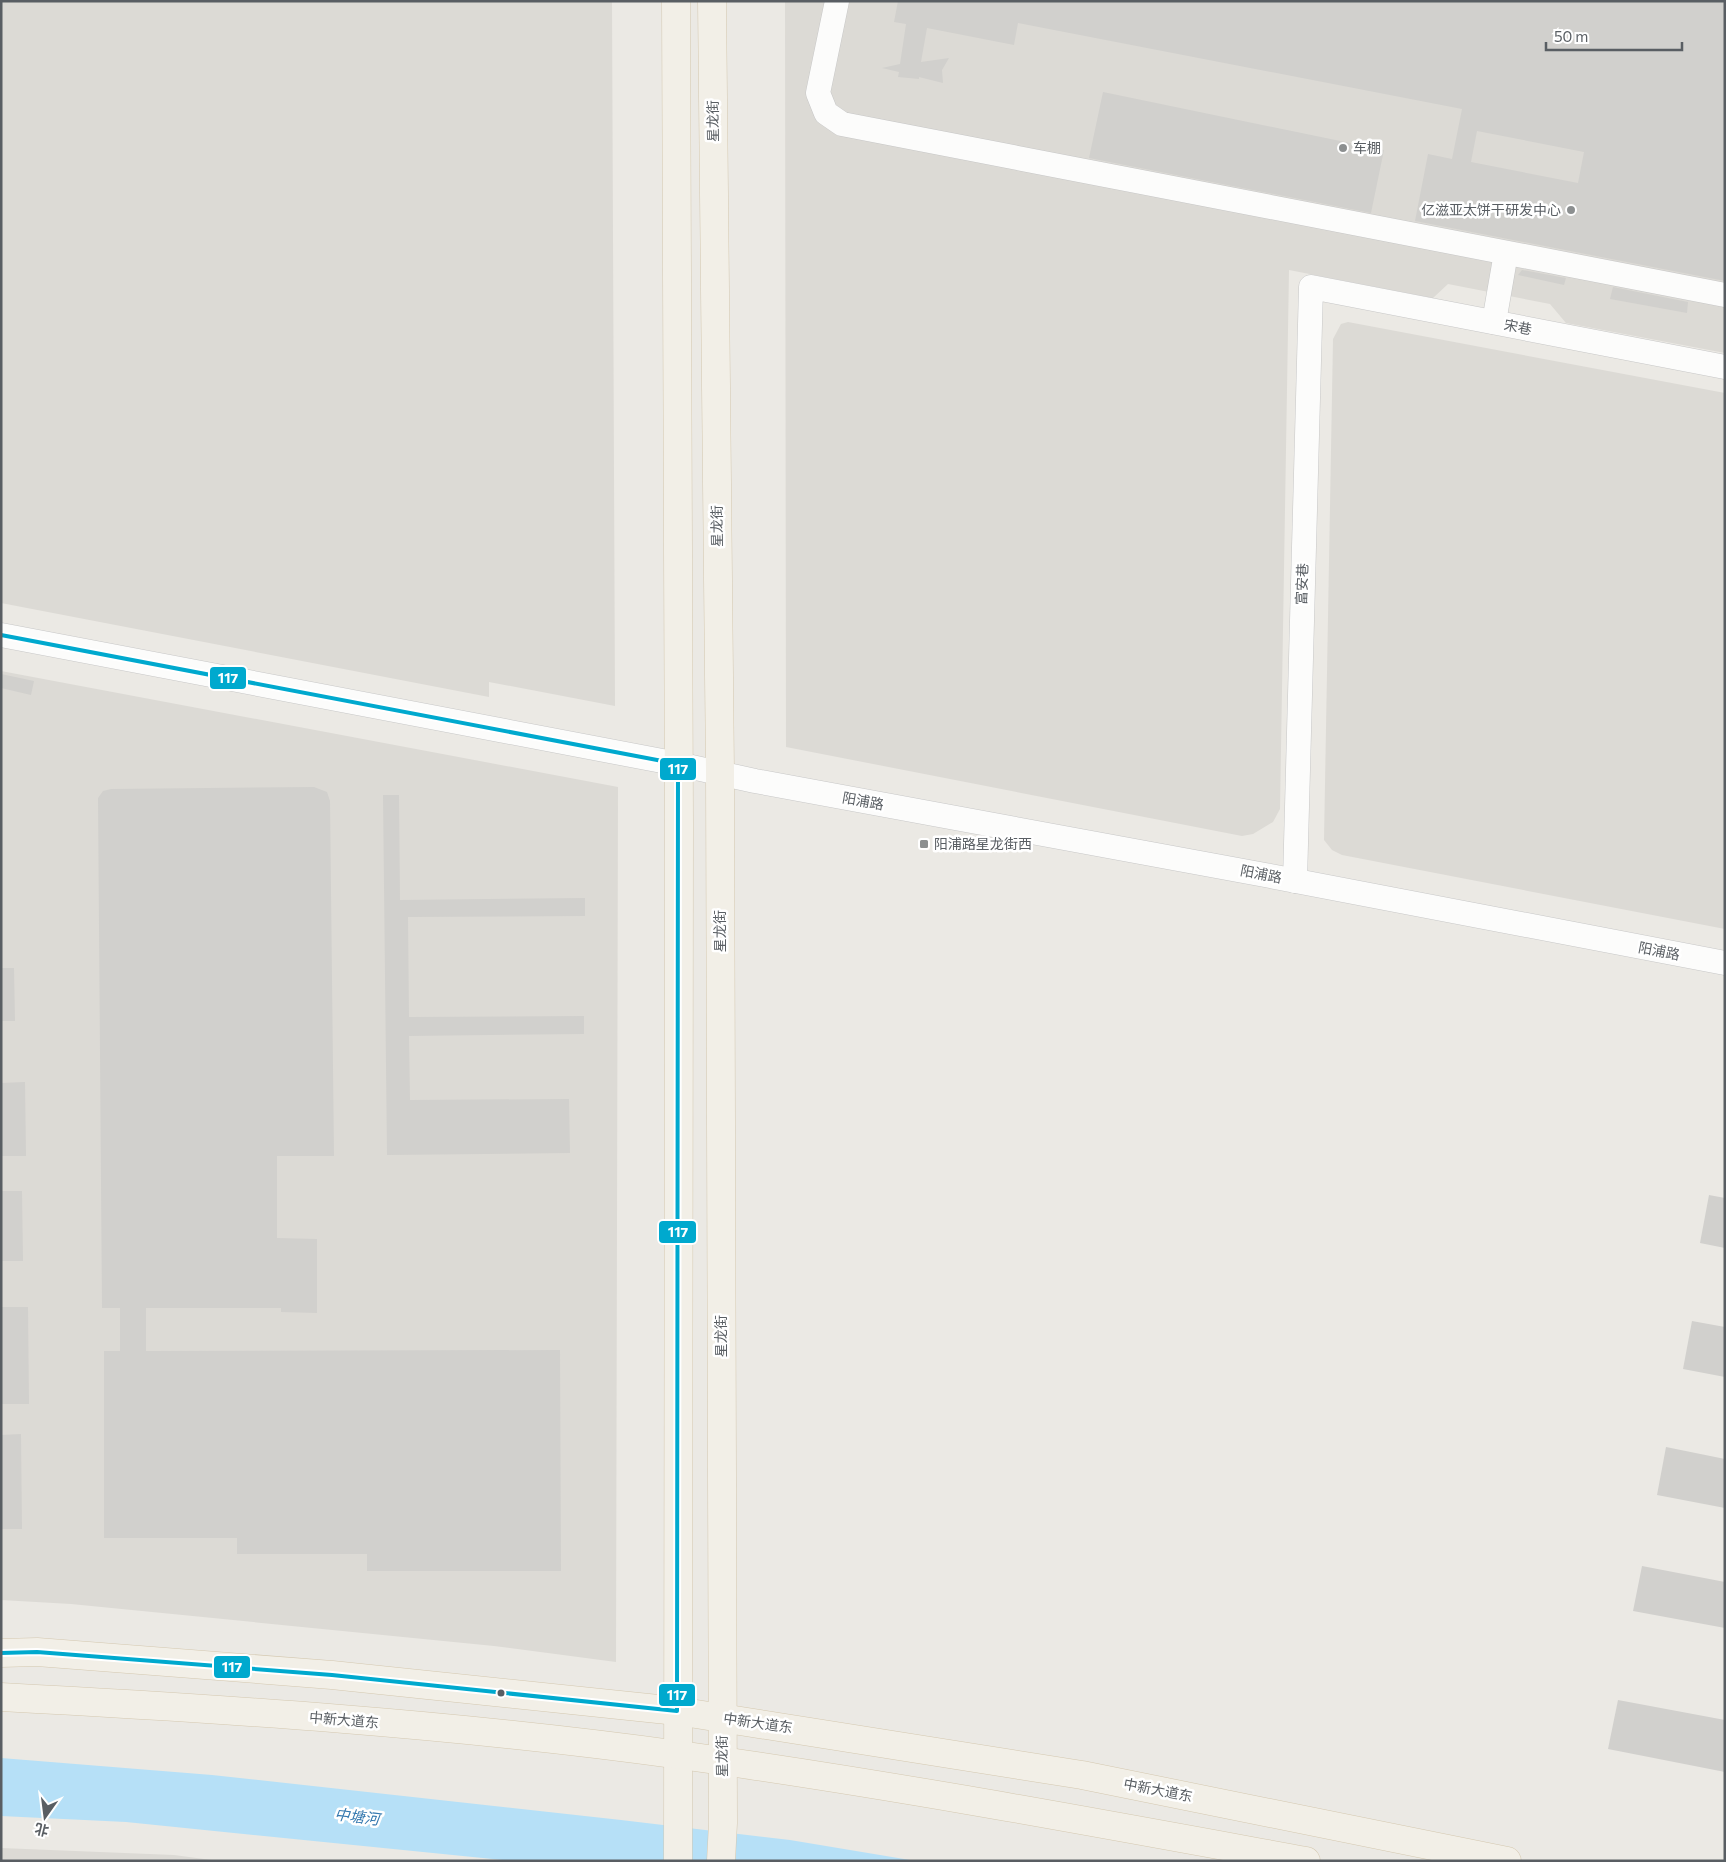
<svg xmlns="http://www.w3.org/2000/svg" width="1726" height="1862" viewBox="0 0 1726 1862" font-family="Commissioner,'Noto Sans SC',sans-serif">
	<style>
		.industrial { fill: #dcdad5 }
		.water { fill: #b6e0f7 }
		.building { fill: #d1d0cd; fill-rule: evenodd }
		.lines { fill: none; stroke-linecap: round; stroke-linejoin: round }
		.minor-casing { stroke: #c7c7c7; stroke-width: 25 }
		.major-casing { stroke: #d4c8b0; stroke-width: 29 }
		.minor { stroke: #fcfcfb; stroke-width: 24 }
		.major { stroke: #f2efe7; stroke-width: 28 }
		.bus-1-casing { stroke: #fff; stroke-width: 8 }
		.bus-1 { stroke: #00a9ce; stroke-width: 4 }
		.poi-dot { fill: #8c8f90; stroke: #fff; stroke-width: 2 }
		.bus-dot { fill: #595e63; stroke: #fff; stroke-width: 2 }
		.labels { text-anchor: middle; stroke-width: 5; stroke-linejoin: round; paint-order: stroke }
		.street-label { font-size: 14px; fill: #595e63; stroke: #fff }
		.poi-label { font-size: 14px; fill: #595e63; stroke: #fff; text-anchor: start }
		.water-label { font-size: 15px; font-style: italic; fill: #3478af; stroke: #fff }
		.line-badge { stroke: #fff; stroke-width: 2 }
		.badge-label { font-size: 14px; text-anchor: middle; font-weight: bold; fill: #fff }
	</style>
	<rect width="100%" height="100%" fill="#ebe9e4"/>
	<g class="industrial">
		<path d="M1,1h611l3,705 -126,-24v15l-488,-94z"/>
		<path d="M785,1h940v352l-159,-30 -16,-19 -102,-20 -15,14 -144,-28 -9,539 -7,13 -20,12 -11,2 -456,-89z"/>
		<path d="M1348,322l377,71v536l-383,-74 -10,-5 -8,-10 9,-501 8,-15z"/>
		<path d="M1,671l617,116 -2,875 -122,-16 -423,-42 -70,-4z"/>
		<path d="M1,1848l173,7 45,6h-218z"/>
	</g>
	<path class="water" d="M1,1758l211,17 409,45 169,20 126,21h-404l-386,-39 -125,-6z"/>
	<g class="building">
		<path d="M898,1h827v280l-310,-60 13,-67 24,5 10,-50 -444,-86 -4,22 -87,-17 -6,34 28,-4 -7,12 1,13 -24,-6v2l-21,-2 1,-5 -17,-4 18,-4 6,-40 -12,-2zM1477,131l107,21 -6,31 -107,-21z"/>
		<path d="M1103,92l281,58 -13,63 -282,-55z"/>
		<path d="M1522,270l44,8 -2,7 -46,-10z"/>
		<path d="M1613,287l75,15 -1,11 -77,-14z"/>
		<path d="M1,674l33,7 -3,14 -30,-7z"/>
		<path d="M314,787l13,5 3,9 4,355h-57v82l40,1v74l-36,-1v-4h-135v43l414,-1 1,221h-194v-17h-130v-16h-133v-187h16v-43h-18l-4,-510 5,-7 8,-2z"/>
		<path d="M383,795h16l1,105 185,-2v18l-177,1 1,100 175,-1v18l-175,2 1,64 159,-1 1,54 -183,2z"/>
		<path d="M1,968h13l1,53h-14z"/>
		<path d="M25,1082l1,74h-25v-73z"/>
		<path d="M1,1191h21l1,70h-22z"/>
		<path d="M1709,1195l16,3v50l-25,-5z"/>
		<path d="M1,1307h27l1,97h-28z"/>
		<path d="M1692,1321l33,6v50l-42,-8z"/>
		<path d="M21,1434l1,95h-21v-94z"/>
		<path d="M1666,1447l59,12v49l-68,-13z"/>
		<path d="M1642,1566l83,16v46l-92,-17z"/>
		<path d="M1618,1700l107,20v52l-117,-23z"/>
	</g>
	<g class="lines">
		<g class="minor-casing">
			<g id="minor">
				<path d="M837,1l-19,92 8,20 16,11 883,171"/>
				<path d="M1494,322l12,-69"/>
				<path d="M1,635l677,129 77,17 510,94 460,88"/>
				<path d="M1295,881l16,-594 414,80"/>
			</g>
		</g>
		<g class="major-casing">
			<g id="major">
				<path d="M676,1l3,823 -1,1037"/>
				<path d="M712,1l8,771 3,1051 -2,38"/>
				<path d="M1,1653l36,-1 295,23 345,36 405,64 425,86"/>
				<path d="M1,1697c227,12 454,27 679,58 210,29 418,68 626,106"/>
			</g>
		</g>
		<use href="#minor" class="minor"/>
		<use href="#major" class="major"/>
		<g class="bus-1-casing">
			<path id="bus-1" d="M1,635l677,129 -1,947 -345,-36 -295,-23 -36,1"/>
		</g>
		<use href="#bus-1" class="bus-1"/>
	</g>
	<g class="poi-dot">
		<circle cx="1343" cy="148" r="5"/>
		<circle cx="1571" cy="210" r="5"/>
		<rect x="919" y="839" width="10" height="10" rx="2.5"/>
	</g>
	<circle class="bus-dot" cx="501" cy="1693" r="4.5"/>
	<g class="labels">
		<g class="street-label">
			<text transform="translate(713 121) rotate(-91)" y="5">星龙街</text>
			<text transform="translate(1518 327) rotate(11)" y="5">宋巷</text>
			<text transform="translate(717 526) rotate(-91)" y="5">星龙街</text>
			<text transform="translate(1302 584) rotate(-88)" y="5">富安巷</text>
			<text transform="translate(863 801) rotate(10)" y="5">阳浦路</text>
			<text transform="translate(1261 874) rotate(11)" y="5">阳浦路</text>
			<text transform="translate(720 931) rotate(-90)" y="5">星龙街</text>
			<text transform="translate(1659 951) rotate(11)" y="5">阳浦路</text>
			<text transform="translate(721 1336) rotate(-90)" y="5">星龙街</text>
			<text transform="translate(344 1720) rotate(5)" y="5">中新大道东</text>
			<text transform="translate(758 1723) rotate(8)" y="5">中新大道东</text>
			<text transform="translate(722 1756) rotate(-91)" y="5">星龙街</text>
			<text transform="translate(1158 1790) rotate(11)" y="5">中新大道东</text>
		</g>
		<g class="poi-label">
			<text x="1353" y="153">车棚</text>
			<text x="1561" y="215" text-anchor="end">亿滋亚太饼干研发中心</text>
			<text x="934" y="849">阳浦路星龙街西</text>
		</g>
		<g class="water-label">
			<text transform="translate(357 1817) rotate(7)" y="5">中塘河</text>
		</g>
	</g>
	<g class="line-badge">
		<rect x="209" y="666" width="38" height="24" rx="5" fill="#00a9ce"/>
		<rect x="659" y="757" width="38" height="24" rx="5" fill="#00a9ce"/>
		<rect x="658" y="1220" width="39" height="24" rx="5" fill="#00a9ce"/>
		<rect x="213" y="1655" width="38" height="24" rx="5" fill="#00a9ce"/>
		<rect x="658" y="1683" width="38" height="24" rx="5" fill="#00a9ce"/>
	</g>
	<g class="badge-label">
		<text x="228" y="683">117</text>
		<text x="678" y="774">117</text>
		<text x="678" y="1237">117</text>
		<text x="232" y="1672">117</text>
		<text x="677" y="1700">117</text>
	</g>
	<rect width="1726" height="1862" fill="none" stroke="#595e63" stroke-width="5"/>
	<g transform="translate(45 1817) rotate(194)" stroke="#ffffff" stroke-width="4" paint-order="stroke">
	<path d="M0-4L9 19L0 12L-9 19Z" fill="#595e63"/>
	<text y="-8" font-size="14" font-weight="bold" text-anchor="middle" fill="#595e63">北</text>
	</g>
	<path d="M1546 42v8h136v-8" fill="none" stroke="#595e63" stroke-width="2.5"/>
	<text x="1554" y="42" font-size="15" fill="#595e63" stroke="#ffffff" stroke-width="4" paint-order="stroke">50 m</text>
</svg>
